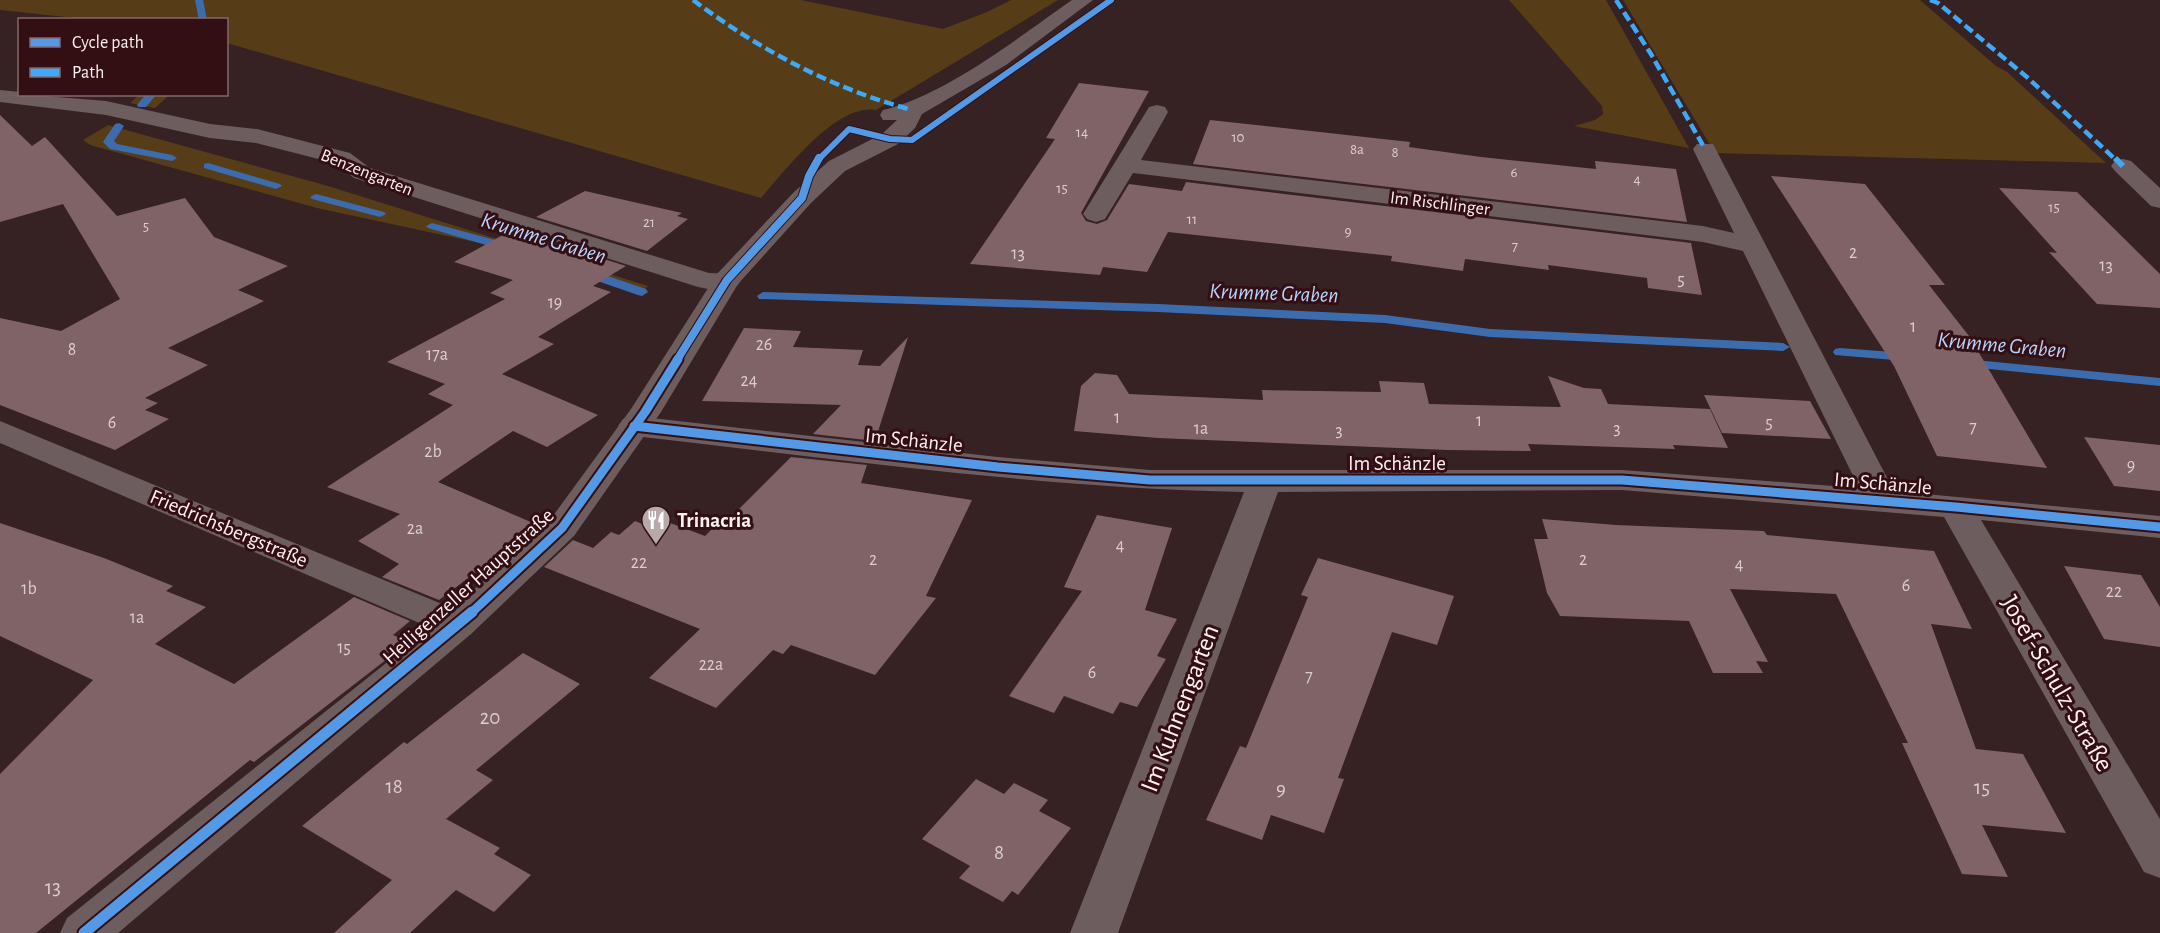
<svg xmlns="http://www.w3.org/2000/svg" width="2160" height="933" viewBox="0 0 2160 933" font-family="'Alegreya Sans',sans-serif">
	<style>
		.green { fill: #563d17 }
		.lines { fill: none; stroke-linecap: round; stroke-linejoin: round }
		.stream { fill: #3c6cae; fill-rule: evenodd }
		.building { fill: #806366 }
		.street { fill: #6d5d5e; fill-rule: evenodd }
		.secondary { fill: #6d5d5e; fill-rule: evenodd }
		.quiet-far1 { stroke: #3fa9f5; stroke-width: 4.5; stroke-dasharray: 10 4.5; stroke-linecap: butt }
		.quiet { stroke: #3fa9f5; stroke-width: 6; stroke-dasharray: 12 6; stroke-linecap: butt }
		.cycleway-far3-casing { stroke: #330f13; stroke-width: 8 }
		.cycleway-far2-casing { stroke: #330f13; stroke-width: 10 }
		.cycleway-far1-casing { stroke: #330f13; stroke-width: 13 }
		.cycleway-casing { stroke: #330f13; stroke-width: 15 }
		.cycleway-far3 { stroke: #5399e6; stroke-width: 6 }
		.cycleway-far2 { stroke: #5399e6; stroke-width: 8 }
		.cycleway-far1 { stroke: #5399e6; stroke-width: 9 }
		.cycleway { stroke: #5399e6; stroke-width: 11 }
		.labels { text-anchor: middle; stroke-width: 6; stroke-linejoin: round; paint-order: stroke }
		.far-number-label { font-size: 15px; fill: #ddcece }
		.far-street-label { font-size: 18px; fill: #fcf1f1; stroke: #330f13 }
		.number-label { font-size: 18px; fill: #ddcece }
		.street-label { font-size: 21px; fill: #fcf1f1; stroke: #330f13 }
		.poi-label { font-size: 21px; font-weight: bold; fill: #fcf1f1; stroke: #330f13; text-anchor: start }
		.near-number-label { font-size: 21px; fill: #ddcece }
		.water-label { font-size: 22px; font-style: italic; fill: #b8d4fc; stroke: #330f13 }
		.near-street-label { font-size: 26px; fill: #fcf1f1; stroke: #330f13 }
	</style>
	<rect width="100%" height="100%" fill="#362123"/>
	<g class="green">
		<path d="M0,0h801l142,29 44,-17 24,-12h47l-182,110c-40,-7 -91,61 -115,88l-534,-155 -1,-23h-132l-94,-10z"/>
		<path d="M1509,0h97l83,148 -115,-22 21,-6 8,-6 -1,-8z"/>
		<path d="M1623,0h297l76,66 11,6 99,91 -391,-10z"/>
		<path d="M139,95v-1l30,1 -14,13 -25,-5z"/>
		<path d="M108,125l220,61 320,100 -6,6h-9l-144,-47 -172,-37 -227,-63 -7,-5z"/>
	</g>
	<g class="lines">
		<g class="stream">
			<path d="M195,0h8l4,20h-8z"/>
			<path d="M146,94h11l-11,13h-8l-1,-2z"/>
			<path d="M119,123l5,3 -10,15 3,3 55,11 5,3 -5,3 -62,-12 -7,-7 12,-18z"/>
			<path d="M208,163l72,21 2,2 -6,3 -72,-21v-4z"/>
			<path d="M316,194l68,18 2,2 -6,3 -68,-18 -2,-2z"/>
			<path d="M432,223l82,22 2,3 -6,4 -82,-24 -2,-2z"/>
			<path d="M587,269l59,20 2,3 -6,4 -4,-1 -55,-19v-6z"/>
			<path d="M763,292l395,12 227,11 105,14 293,14 7,4 -7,4 -293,-14 -105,-14 -227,-11 -399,-13 -2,-3z"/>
			<path d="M1840,348l66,5 7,4 -7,4 -71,-6 -2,-3 2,-3z"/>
			<path d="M1965,359l195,19v8l-200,-20 -2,-3z"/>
		</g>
	</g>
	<g class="building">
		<path d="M1079,83l70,8 -68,122 5,8 11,3 10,-4 22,-36 53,7 4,-9 505,61 11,52 -54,-7 -1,-10 -99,-13 1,5 -84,-11 -2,12 -72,-10 1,-5 -224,-24 -21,40 -44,-5 -3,8 -130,-11 85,-125 -9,-1z"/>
		<path d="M0,115l32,31 13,-9 72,79 68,-18 29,39 74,29 -50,24 26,11 -96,47 40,17 -63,33 13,5 -13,7 24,9 -54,31 -115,-45v-87l61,13 59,-32 -57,-95 -63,18z"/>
		<path d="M1210,120l200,22 -1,5 72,10 115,12 -1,-8 81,8 11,53 -494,-58z"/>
		<path d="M1771,176l94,8 80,101h-16l40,51 78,132 -110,-12 -43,-90z"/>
		<path d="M1999,188l78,4 83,82v34l-63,-4 -48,-52 8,1z"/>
		<path d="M585,191l97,22 -5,3 11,3 -41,32 -111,-34z"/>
		<path d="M512,230l114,36 -33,20 18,6 -73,45 16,7 -52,30 96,41 -51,32 -34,-16 -75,51 102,44 -30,28 -6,-3 -65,49 -57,-23 17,-13 -41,-23 42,-27 -73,-27 126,-82 -25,-11 17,-10 -58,-22 118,-63 -15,-6 23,-13 -59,-18z"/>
		<path d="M744,328l57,3 -8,16 70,3 -5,15 22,1 28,-29 -33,104 -62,-7 28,-29 -139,-4z"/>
		<path d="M1095,373l22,2 12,19 134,6 -1,-10 119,2 -2,-11 45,2 5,21 132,3 -13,-31 36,12 17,1 7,15 102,5 18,39 -55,-3 2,4 -147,-5 3,7 -83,-1 -290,-12 -84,-7 7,-45z"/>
		<path d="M1704,395l106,6 21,38 -109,-6z"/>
		<path d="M2084,437l76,8v46l-46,-5z"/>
		<path d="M791,457l76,8 -6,18 111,17 -46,96 10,2 -61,77 -84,-30 -8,9 -10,-4 -57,58 -67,-30 51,-49 -156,-62 29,-27 20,8 18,-16 8,3 16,-14 10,4 9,-8 51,19 14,-14 5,2z"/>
		<path d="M1097,515l75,13 -27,82 32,9 -20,37 9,3 -29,48 -17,-5 -7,12 -49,-18 -10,17 -45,-17 73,-105 -18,-4z"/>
		<path d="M1542,519l74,6 148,6 3,4 167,16 38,78 -41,-5 45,125 47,5 43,79 -84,-8 26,52 -46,-3 -60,-131h6l-72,-149 -106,-5 38,73 -12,-1 7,12h-50l-24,-52 -129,-5 -13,-23 -13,-54h14z"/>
		<path d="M0,523l104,35 69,28 -7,5 40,16 -51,37 79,40 120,-87 56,24 -17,14 16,7 -155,120 -4,-2 -214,173h-36v-159l93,-94 -93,-44z"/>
		<path d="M1318,558l136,38 -17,49 -45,-13 -54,146 6,1 -20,54 -53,-18 -9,25 -56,-20 34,-74 6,2 62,-151 -7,-2z"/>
		<path d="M2064,566l77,9 19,32v40l-56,-8z"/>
		<path d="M523,653l57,31 -104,86 17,10 -47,39 54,29 -6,6 37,21 -37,37 -38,-22 -46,43h-76l58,-53 -90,-54 102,-84 3,2z"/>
		<path d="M976,779l28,15 10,-11 34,17 -9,11 32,17 -53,67 -6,-4 -9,11 -44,-24 11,-12 -48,-27z"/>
	</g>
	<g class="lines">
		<g class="street">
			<path d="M0,90l20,2v2l86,7 104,23 47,5 93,24 20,15 339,105 28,1 4,6 -4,6 -29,3 -10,-2 -344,-109 -20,-15 -78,-20 -46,-5 -104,-23 -106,-13z"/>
			<path d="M1157,105l8,2 3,5 -27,48 562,66 31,7 -41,-84 4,-5h16l181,347 266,25v22l-179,-18 179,299v59l-16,-6 -200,-355 -322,-27 -344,2 -160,441h-48l174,-441c-204,-4 -407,-33 -610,-56l-11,-3 -5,-7 5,-7 11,-3 364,41 152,13h472l237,18 -116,-237 -40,-9 -570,-69 -28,46 -9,3 -9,-3 -4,-5 63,-102 3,-5z"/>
			<path d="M2123,159l8,2 29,27v20l-9,-2 -36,-35 -4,-5 4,-5z"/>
			<path d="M0,421l471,195 6,9 -6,9 -13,4 -13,-4 -445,-191z"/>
		</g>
		<path class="secondary" d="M1072,0h21l-87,65 -84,49 -7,14 -17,16 -53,27 -34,32 -73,81 -77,128 -87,124 -103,98 -353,299h-58l7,-15 378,-302 105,-96 81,-111 86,-135 76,-81 36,-32 53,-27 15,-14h-14l-3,-5 3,-5c63,-15 136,-73 189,-110z"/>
		<g class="quiet-far1">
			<path d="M693,0c67,50 138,88 219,110"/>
			<path d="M1616,0l35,54 54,95"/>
			<path d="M1930,0l8,3 90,75 88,82"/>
		</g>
		<path class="quiet" d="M2115,158l8,8"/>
		<g class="cycleway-far3-casing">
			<path id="cycleway-far3" d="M818,160l31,-31 41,10 22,1 199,-140"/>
		</g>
		<g class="cycleway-far2-casing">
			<path id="cycleway-far2" d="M677,360l50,-80 75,-82 7,-22 10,-18"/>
		</g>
		<g class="cycleway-far1-casing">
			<g id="cycleway-far1">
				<path d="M634,426l364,41 152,13h472l334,27 204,20"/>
				<path d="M470,614l92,-86 83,-116 33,-53"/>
			</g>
		</g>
		<g class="cycleway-casing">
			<path id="cycleway" d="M84,933l388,-321"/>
		</g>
		<use href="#cycleway-far3" class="cycleway-far3"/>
		<use href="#cycleway-far2" class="cycleway-far2"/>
		<use href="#cycleway-far1" class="cycleway-far1"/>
		<use href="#cycleway" class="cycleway"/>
	</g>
	<defs>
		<g id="restaurant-pin" transform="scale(1.5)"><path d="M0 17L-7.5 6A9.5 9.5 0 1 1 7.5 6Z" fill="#b7a8a9" stroke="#330f13"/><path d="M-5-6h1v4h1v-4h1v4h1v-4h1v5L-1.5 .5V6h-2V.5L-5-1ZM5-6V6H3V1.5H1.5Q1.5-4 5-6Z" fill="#fff"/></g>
	</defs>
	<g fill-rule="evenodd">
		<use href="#restaurant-pin" x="656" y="520"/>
	</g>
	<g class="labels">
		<g class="far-number-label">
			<text x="1082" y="137">14</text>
			<text x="1238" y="142">10</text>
			<text x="1357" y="154">8a</text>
			<text x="1395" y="157">8</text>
			<text x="1514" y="177">6</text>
			<text x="1637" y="184">4</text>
			<text x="1062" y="193">15</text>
			<text x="2054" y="212">15</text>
			<text x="1192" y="224">11</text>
			<text x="649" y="227">21</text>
			<text x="146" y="231">5</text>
			<text x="1348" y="236">9</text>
			<text x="1515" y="251">7</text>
		</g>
		<g class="far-street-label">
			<text transform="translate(367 172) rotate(22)" y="6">Benzengarten</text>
			<text transform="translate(1440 203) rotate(7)" y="6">Im Rischlinger</text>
		</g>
		<g class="number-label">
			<text x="1853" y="258">2</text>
			<text x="1018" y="259">13</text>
			<text x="2106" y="271">13</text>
			<text x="1681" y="285">5</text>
			<text x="555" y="308">19</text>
			<text x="1913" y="332">1</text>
			<text x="764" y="350">26</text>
			<text x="72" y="355">8</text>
			<text x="437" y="360">17a</text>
			<text x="749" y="386">24</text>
			<text x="1117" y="423">1</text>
			<text x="1479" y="426">1</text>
			<text x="112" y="428">6</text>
			<text x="1769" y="428">5</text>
			<text x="1973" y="433">7</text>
			<text x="1201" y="434">1a</text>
			<text x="1617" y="434">3</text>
			<text x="1339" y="436">3</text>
			<text x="433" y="457">2b</text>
			<text x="2131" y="471">9</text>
			<text x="415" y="534">2a</text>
			<text x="1120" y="551">4</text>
			<text x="873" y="565">2</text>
			<text x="1583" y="565">2</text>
			<text x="639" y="568">22</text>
			<text x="1739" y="570">4</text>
			<text x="1906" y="591">6</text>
			<text x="29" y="594">1b</text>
			<text x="2114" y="597">22</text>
			<text x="137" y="623">1a</text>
			<text x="344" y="653">15</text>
			<text x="711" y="670">22a</text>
			<text x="1092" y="678">6</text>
			<text x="1309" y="682">7</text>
		</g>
		<g class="street-label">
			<text transform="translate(914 440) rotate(6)" y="7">Im Schänzle</text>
			<text x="1397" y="470">Im Schänzle</text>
			<text transform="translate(1883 483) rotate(5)" y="7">Im Schänzle</text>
			<text transform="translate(229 528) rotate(23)" y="7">Friedrichsbergstraße</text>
			<text transform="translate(468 586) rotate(-42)" y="7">Heiligenzeller Hauptstraße</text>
		</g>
		<g class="poi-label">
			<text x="677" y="527">Trinacria</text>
		</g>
		<g class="near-number-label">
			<text x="490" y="724">20</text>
			<text x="394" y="793">18</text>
			<text x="1982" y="794">15</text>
			<text x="1281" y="795">9</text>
			<text x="999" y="859">8</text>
			<text x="53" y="894">13</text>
		</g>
		<g class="water-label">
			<text transform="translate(544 237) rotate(17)" y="8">Krumme Graben</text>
			<text transform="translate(1274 292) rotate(2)" y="8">Krumme Graben</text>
			<text transform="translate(2002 344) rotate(5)" y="8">Krumme Graben</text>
		</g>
		<g class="near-street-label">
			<text transform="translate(2058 683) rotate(60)" y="9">Josef-Schulz-Straße</text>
			<text transform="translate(1179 708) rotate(-69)" y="9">Im Kuhnengarten</text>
		</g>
	</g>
	<rect x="18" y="18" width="210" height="78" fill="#330f13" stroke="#83696c" stroke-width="1.5"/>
	<rect x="30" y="38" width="30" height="9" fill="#5399e6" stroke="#83696c" stroke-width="1.5"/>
	<text x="72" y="48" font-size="18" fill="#fcf1f1">Cycle path</text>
	<rect x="30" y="68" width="30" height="9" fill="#3fa9f5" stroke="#83696c" stroke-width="1.5"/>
	<text x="72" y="78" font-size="18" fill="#fcf1f1">Path</text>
</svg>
